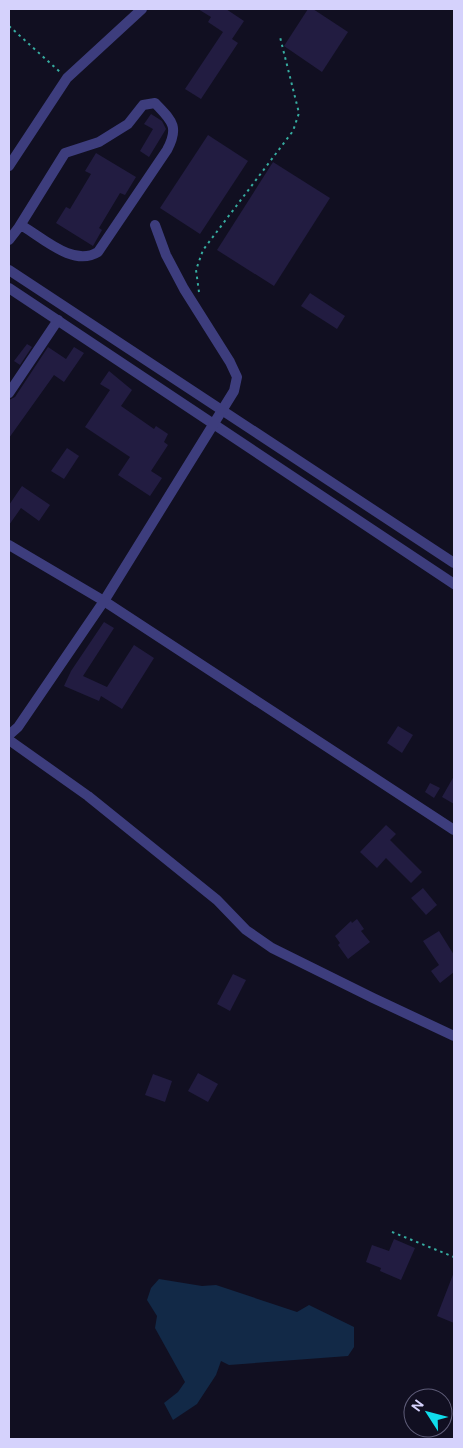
<svg xmlns="http://www.w3.org/2000/svg" width="463" height="1448" viewBox="0 0 463 1448" font-family="'DM Sans',sans-serif">
	<style>
		.water { fill: #122947 }
		.building { fill: #221c41 }
		.lines { fill: none; stroke-linecap: round; stroke-linejoin: round }
		.path { stroke: #36aca0; stroke-width: 2; stroke-dasharray: 2.5 4; stroke-linecap: butt }
		.minor { stroke: #3d3d7d; stroke-width: 10 }
	</style>
	<rect width="100%" height="100%" fill="#110f21"/>
	<path class="water" d="M159,1279l43,7 14,-1 81,27 12,-7 45,22v20l-6,9 -119,9 -8,-4 -5,14 -19,29 -24,16 -9,-17 14,-11 7,-10 -30,-54 2,-12 -10,-16 4,-12z"/>
	<g class="building">
		<path d="M198,9h28l18,12 -12,18 6,4 -37,56 -16,-10 38,-57 -15,-10 3,-5z"/>
		<path d="M308,9h5l35,23 -26,40 -38,-26z"/>
		<path d="M151,114l11,7 4,8 -17,28 -9,-6 13,-22 -9,-5z"/>
		<path d="M208,135l40,26 -48,73 -40,-26z"/>
		<path d="M96,153l40,24 -11,18 -5,-2 -21,35 3,2 -9,16 -37,-23 10,-16 4,2 21,-35 -6,-3z"/>
		<path d="M273,162l57,36 -56,88 -57,-36z"/>
		<path d="M310,293l35,23 -8,13 -36,-23z"/>
		<path d="M27,344l5,3 -12,18 -6,-4z"/>
		<path d="M48,347l18,12 8,-12 10,6 -20,29 -10,-7 -45,63v-38l6,-3z"/>
		<path d="M109,371l23,19 -11,16 33,23 2,-3 12,8 -4,8 4,3 -17,26 11,7 -12,18 -32,-21 12,-18 -45,-30 25,-37 -10,-6z"/>
		<path d="M67,448l12,8 -15,23 -13,-8z"/>
		<path d="M22,486l28,19 -11,16 -18,-13 -12,17v-20z"/>
		<path d="M104,622l10,6 -31,48 24,11 27,-42 20,13 -32,51 -21,-13 -2,5 -35,-15 7,-15z"/>
		<path d="M398,726l15,9 -11,18 -15,-10z"/>
		<path d="M454,776v28l-12,-7z"/>
		<path d="M430,783l10,5 -6,10 -9,-6z"/>
		<path d="M386,825l10,9 -6,6 32,32 -11,11 -25,-25 -9,10 -17,-16z"/>
		<path d="M423,888l14,17 -11,10 -15,-17z"/>
		<path d="M357,919l7,10 -3,2 9,11 -22,17 -10,-14 2,-2 -5,-7 16,-15 1,2z"/>
		<path d="M439,931l15,24v17l-14,11 -9,-12 8,-6 -16,-24z"/>
		<path d="M233,974l13,6 -16,31 -13,-7z"/>
		<path d="M198,1073l20,11 -10,18 -20,-11z"/>
		<path d="M153,1074l19,7 -7,21 -20,-7z"/>
		<path d="M394,1239l21,9 -14,32 -21,-9 1,-3 -15,-6 6,-17 17,6z"/>
		<path d="M454,1272v51l-17,-7z"/>
	</g>
	<g class="lines">
		<g class="path">
			<path d="M9,26l51,46"/>
			<path d="M199,292l-3,-22 7,-20 90,-119 6,-18 -19,-76"/>
			<path d="M392,1232l62,25"/>
		</g>
		<g class="minor">
			<path d="M9,166l58,-88 75,-69"/>
			<path d="M9,240l10,-13h5c20,12 50,40 74,25l69,-102c13,-24 4,-30 -12,-47l-12,2 -15,19 -29,18 -34,11 -46,74"/>
			<path d="M9,270l445,293"/>
			<path d="M9,288l445,296"/>
			<path d="M9,393l49,-73"/>
			<path d="M9,545l95,56 350,229"/>
			<path d="M9,735l9,-8 86,-126 130,-210 3,-14 -7,-15 -46,-73 -18,-34 -11,-30"/>
			<path d="M9,740l79,56 129,104 29,30 26,18 101,50 81,38"/>
		</g>
	</g>
	<rect width="463" height="1448" fill="none" stroke="#d5d2fc" stroke-width="20"/>
	<g transform="translate(428 1413) rotate(306)"><circle r="24" fill="#110f21" stroke="#5f5d79"/>
	<path d="M0-4L9 19L0 12L-9 19Z" fill="#10ddeb"/>
	<text y="-8" font-size="14" font-weight="bold" text-anchor="middle" fill="#d5d2fc">N</text>
	</g>
</svg>
